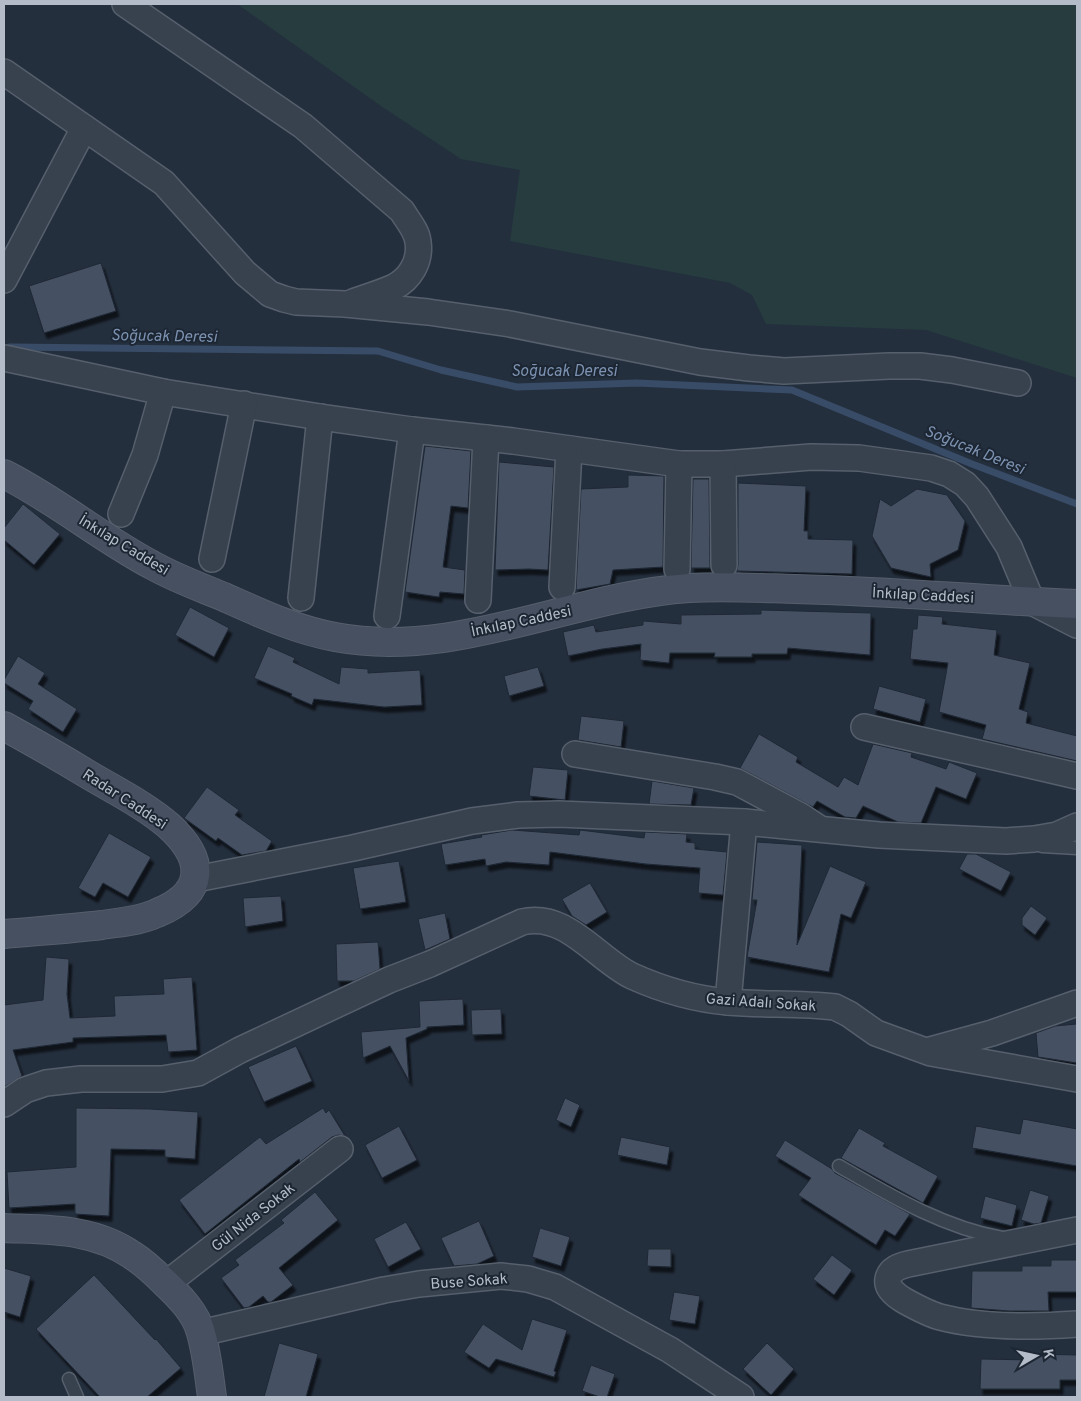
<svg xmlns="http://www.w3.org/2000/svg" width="1081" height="1401" viewBox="0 0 1081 1401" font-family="Overpass,sans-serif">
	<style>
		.green { fill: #263c3f }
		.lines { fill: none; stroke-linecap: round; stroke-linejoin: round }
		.stream { stroke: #394c67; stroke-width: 7 }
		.building { fill: #455162; stroke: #1f2835; filter: url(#shadow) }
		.lane-casing { stroke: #565f6c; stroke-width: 15 }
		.street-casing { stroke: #565f6c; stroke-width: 28 }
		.secondary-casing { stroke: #565f6c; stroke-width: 30 }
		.lane { stroke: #38414e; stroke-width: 12 }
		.street { stroke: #38414e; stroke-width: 25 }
		.secondary { stroke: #465061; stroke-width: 28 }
		.labels { text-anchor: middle; stroke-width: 4; stroke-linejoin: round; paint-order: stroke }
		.street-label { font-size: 15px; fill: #b4bcc9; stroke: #1d2633 }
		.water-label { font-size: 16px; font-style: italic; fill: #7c92b1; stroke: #1d2633 }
	</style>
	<defs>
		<filter id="shadow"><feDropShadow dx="3" dy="5.5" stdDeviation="1" flood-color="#0009"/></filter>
	</defs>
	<rect width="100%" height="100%" fill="#242f3e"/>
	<path class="green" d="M237,4h840v374l-151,-48 -160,-6 -14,-29 -22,-12 -220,-42 10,-71 -59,-11 -80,-53z"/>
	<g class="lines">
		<path class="stream" d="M10,347l368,4 63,19 76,17 120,-4 155,7 180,74 105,40"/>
	</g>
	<g class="building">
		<path d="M101,263l15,48 -72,22 -15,-47z"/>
		<path d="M425,446l46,5 -3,57 -17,-2 -8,61 22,3 -1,24 -24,-2 -1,5 -34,-5z"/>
		<path d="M499,462l55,5 -6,103 -19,-1 -34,1z"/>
		<path d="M628,475l36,1 -1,91 -50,3 -3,14 -34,6 5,-101 47,-2z"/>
		<path d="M693,479h16l1,89h-19z"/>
		<path d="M738,483l68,3 -2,45h4v8l45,1 -1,34 -115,-3 1,-6z"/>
		<path d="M917,489l30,6 18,26 -7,29 -28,14 1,13 -40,-9 -19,-32 8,-37 11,7z"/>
		<path d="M23,504l37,30 -26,31 -30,-25v-12z"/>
		<path d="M190,607l39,21 -15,29 -39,-22z"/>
		<path d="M761,610l110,3 -1,42 -82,-7 -1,6h-35v3h-38l1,-4h-45l-1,10 -29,-3 1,-16 -39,5 -34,7 -5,-24 31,-7 2,7 47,-7v-4l38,3v-9l80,-1z"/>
		<path d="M918,615l25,2 -1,7 55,6 -3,25 36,8 -11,46 9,3 -2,11 51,13v25l-95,-22 4,-14 -47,-13 9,-49 -38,-4 3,-30h4z"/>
		<path d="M268,646l27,12 -2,4 46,22 2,-17 27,2v4l52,-3 2,35 -38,2 -70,-8 -2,6 -21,-9 1,-2 -38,-16z"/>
		<path d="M18,656l27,17 -7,11 39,25 -14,23 -35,-23 5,-8 -29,-18v-3z"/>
		<path d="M538,667l6,19 -35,10 -5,-20z"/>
		<path d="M879,686l47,13 -6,23 -47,-13z"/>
		<path d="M581,716l43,5 -3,26 -43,-7z"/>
		<path d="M759,734l39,23 -2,5 42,25 6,-10 14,8 15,-41 39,9 -1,4 35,12 3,-7 28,11 -11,26 -30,-12 -15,36 -23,-1 -35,-16 -7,12 -11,-1 -28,-16 -4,6 -73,-39z"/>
		<path d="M533,767l35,3 -3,30 -36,-4z"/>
		<path d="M652,781l42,7 -3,17 -42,-1z"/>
		<path d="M207,787l32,23 -4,5 37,26 -6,10 -24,4 -24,-17 -2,3 -32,-23z"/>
		<path d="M512,830l67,5 1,-5 64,8 1,-6 42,2 -1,8 9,1v6l32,3 -4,43 -25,-2 2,-25 -54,-4 -96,-12 -1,13 -43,-3 -20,4 -1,-7 -40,6 -4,-21 41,-7 -1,-2z"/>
		<path d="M109,833l42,24 -23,40 -25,-14 -8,14 -17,-9z"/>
		<path d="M757,842l45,3 -5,100 33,-79 36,16 -15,36 -10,-4 -12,58 -82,-15 10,-57h-5z"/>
		<path d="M967,854h9l35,18 -10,19 -42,-22z"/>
		<path d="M399,861l7,41 -46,7 -7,-41z"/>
		<path d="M590,883l17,29 -21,13 -14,-9 -10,-17z"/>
		<path d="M281,896l2,25 -38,6 -2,-29z"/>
		<path d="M1031,906l16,12 -12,17 -13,-10v-7z"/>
		<path d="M445,913l5,26 -25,11 -7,-31z"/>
		<path d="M378,942l2,27 -26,12h-17l-1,-37z"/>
		<path d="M46,957l23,2 -2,35 3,24 45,-2 -1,-20 50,-2 -1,-15 29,-2 5,73 -29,2 -2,-17 -93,3v4l-60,8 9,26 -18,11v-82l39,-5z"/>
		<path d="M463,999l1,26 -37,2v2l-21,9 3,43 -19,-35 -27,12 -2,-26 59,-5 -1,-26z"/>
		<path d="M501,1009l1,25 -30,1 -1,-25z"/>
		<path d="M1077,1024v39l-39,-6 -2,-24 19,-7z"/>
		<path d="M296,1046l16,35 -48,21 -16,-35z"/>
		<path d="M565,1098l15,7 -9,22 -15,-7z"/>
		<path d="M76,1108l74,1 48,3 -3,47 -30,-2v-7l-54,-1 -2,67 -34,-2v-10l-66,4 -2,-36 69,-5z"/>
		<path d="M323,1108l3,5 3,-3 16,26 -7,-1 -6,2 -32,25 -1,-3 -94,75 -26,-34 81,-63 6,7z"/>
		<path d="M1023,1119l54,10v37l-105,-18 4,-22 44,8z"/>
		<path d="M399,1126l18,34 -35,18 -17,-33z"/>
		<path d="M859,1128l26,15 -2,3 55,30 -15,27 -82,-45z"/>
		<path d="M621,1137l49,10 -3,18 -50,-10z"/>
		<path d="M785,1140l47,29 3,4 75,41 -15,22 -10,-6 -9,15 -78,-50 13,-17 -36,-22z"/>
		<path d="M1030,1190l19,6 -8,27 -7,1 -13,-4z"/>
		<path d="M315,1192l23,28 -59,48 14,17 -22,17h-3l-5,-6 -14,11 -5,1 -23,-30 18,-13 -4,-5 49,-37 -3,-3z"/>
		<path d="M985,1196l32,9 -5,21 -32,-8z"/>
		<path d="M479,1221l15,35 -17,8 -23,2 -13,-28z"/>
		<path d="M406,1222l15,27 -33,18 -14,-28z"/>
		<path d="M540,1228l30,9 -9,29 -29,-9z"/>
		<path d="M648,1249h23v18l-24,-1z"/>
		<path d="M832,1255l20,15 -18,25 -21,-16z"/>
		<path d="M1051,1260h26v32h-29l1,19h-40l-38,-3 1,-37h50v-5h29z"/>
		<path d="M4,1268l27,8 -11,41 -16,-5z"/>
		<path d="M94,1275l61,65 1,-1 25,29 -34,29h-47l-64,-68z"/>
		<path d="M674,1292l26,4 -5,28 -26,-4z"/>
		<path d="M532,1319l35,11 -13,41 2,1 -2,5 -58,-18 -7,9 -25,-16 19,-28 39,26z"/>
		<path d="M279,1343l39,11 -12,43h-42z"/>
		<path d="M767,1343l27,26 -23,26 -28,-26z"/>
		<path d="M1031,1354l46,1v25h-17v9h-80l1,-30 50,1z"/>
		<path d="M591,1365l24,9 -8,23h-7l-18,-6z"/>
	</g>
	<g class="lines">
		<g class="lane-casing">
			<g id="lane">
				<path d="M1042,846l35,2"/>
				<path d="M839,1166c52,30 103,61 163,72"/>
				<path d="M69,1379l8,18"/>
			</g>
		</g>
		<g class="street-casing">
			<g id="street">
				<path d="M125,4l178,122 99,85c6,10 15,20 16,31 3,19 -8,37 -24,45 -13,6 -28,10 -41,15"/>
				<path d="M4,72l160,111 81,90 25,21 14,5 12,3 49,2 83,8 82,12 190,38 49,6 35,3 105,-5h31l32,4 66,13"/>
				<path d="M4,280l80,-152"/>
				<path d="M4,358l159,34 157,25 92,13 101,11 166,23h44l88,-7 48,1 72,10 18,6 16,10 12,13 32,50 23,55 45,23"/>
				<path d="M723,464l1,101"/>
				<path d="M121,514l24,-59 18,-63"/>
				<path d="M212,559l32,-155"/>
				<path d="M677,569l2,-105"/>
				<path d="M562,587l7,-138"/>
				<path d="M301,598l19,-181"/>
				<path d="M478,600l8,-162"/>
				<path d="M387,616l25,-186"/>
				<path d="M864,727l213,49"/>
				<path d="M575,754l140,23 22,5 62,33 18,12"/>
				<path d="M196,879l157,-31 119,-27 46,-6 41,-1 185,8 135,13 127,6 28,-2 23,-4 20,-9"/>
				<path d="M728,1002l16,-180"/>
				<path d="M930,1050l62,-17 85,-30"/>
				<path d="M4,1104l21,-14 21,-7 35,-4h81l36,-6 42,-23 149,-70 41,-16 92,-42c44,-11 75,37 110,54 31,14 62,23 96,26 35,3 71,1 107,5l14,7 27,19 55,20 146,26"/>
				<path d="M1077,1230l-169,34c-8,2 -18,5 -20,15 -2,10 10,18 17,22 11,6 24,13 35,16 42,11 95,10 137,7"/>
				<path d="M166,1284l174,-135"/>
				<path d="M201,1333l183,-43 35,-6 82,-8 27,3 27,8 115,63 71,47"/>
			</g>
		</g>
		<g class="secondary-casing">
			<g id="secondary">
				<path d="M4,474c52,26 97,64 148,91 23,13 48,22 72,32 36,16 72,33 111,40 121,23 236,-41 354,-49 36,-2 72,0 107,1 94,2 188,11 281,15"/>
				<path d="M4,726c29,16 57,32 85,49 27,16 57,31 80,51 37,34 37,67 -12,87 -17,8 -36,9 -55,12 -33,4 -66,6 -98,9"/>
				<path d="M4,1228c45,2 89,0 128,27 11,7 22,17 32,27 15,14 32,31 37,51 6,21 8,43 11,64"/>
			</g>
		</g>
		<use href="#lane" class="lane"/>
		<use href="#street" class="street"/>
		<use href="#secondary" class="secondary"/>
	</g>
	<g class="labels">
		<g class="street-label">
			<text transform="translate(124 545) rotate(31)" y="5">İnkılap Caddesi</text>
			<text transform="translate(923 595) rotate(3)" y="5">İnkılap Caddesi</text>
			<text transform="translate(521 621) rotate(-12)" y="5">İnkılap Caddesi</text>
			<text transform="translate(125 799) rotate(33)" y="5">Radar Caddesi</text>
			<text transform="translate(761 1002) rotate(4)" y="5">Gazi Adalı Sokak</text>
			<text transform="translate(253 1217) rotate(-38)" y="5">Gül Nida Sokak</text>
			<text transform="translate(469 1281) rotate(-4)" y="5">Buse Sokak</text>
		</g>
		<g class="water-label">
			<text transform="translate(164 335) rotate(1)" y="6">Soğucak Deresi</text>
			<text x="564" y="376">Soğucak Deresi</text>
			<text transform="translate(975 449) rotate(22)" y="6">Soğucak Deresi</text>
		</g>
	</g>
	<rect width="1081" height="1401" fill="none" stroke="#b4bcc9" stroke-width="10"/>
	<g transform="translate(1036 1356) rotate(81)" stroke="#1d2633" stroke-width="4" paint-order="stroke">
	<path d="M0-4L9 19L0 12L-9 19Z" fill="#b4bcc9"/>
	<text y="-8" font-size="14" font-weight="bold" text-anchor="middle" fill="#b4bcc9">K</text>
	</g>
</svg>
